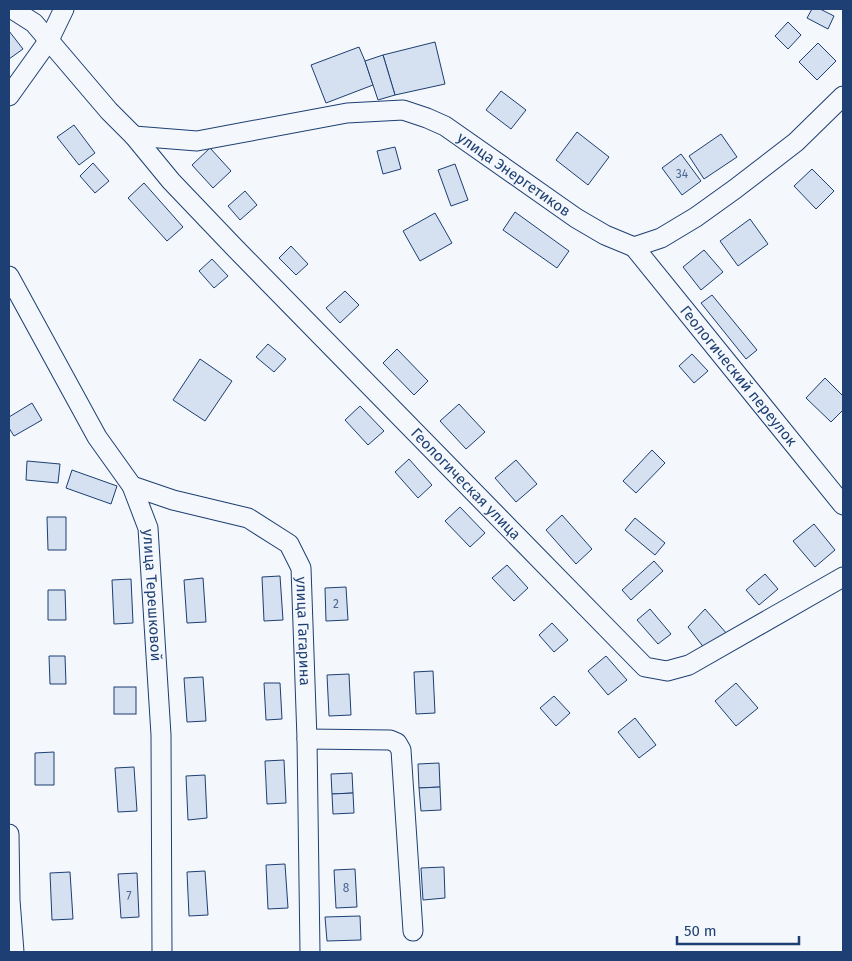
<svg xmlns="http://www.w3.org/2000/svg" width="852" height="961" viewBox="0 0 852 961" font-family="'Fira Sans',sans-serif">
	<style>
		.building { fill: #d5e0f0; stroke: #1d3f73 }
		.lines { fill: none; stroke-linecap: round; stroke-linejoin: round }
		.minor-casing { stroke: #1d3f73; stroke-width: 21 }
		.minor { stroke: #f4f7fb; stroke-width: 19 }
		.labels { text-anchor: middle; stroke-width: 4; stroke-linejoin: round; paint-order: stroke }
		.number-label { font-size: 12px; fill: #4b6792 }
		.street-label { font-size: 15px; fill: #1d3f73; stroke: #f4f7fb }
	</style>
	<rect width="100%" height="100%" fill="#f4f7fb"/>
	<g class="building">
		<path d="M812,9h8l14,7 -6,13 -21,-11z"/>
		<path d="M788,22l13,13 -13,14 -13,-13z"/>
		<path d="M9,31l14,18 -14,10z"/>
		<path d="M435,42l10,42 -50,11 -12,-40z"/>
		<path d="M818,43l18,18 -19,19 -18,-18z"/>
		<path d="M359,47l6,14 8,24 -47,18 -15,-38z"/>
		<path d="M383,55l12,40 -17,5 -13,-39z"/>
		<path d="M501,91l25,19 -15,19 -25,-19z"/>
		<path d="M74,125l21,28 -16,12 -22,-28z"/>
		<path d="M577,132l32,25 -21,28 -32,-25z"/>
		<path d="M721,134l16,23 -33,22 -15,-23z"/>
		<path d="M395,147l6,22 -18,5 -6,-23z"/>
		<path d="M210,148l21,23 -18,17 -21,-23z"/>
		<path d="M681,154l20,27 -19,14 -20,-27z"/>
		<path d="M93,163l16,18 -14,12 -15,-17z"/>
		<path d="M455,164l13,36 -17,6 -13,-36z"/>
		<path d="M812,169l22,22 -18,18 -22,-23z"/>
		<path d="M144,183l39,44 -16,14 -39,-43z"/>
		<path d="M245,191l12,14 -17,15 -12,-14z"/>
		<path d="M515,212l54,39 -12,17 -54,-38z"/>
		<path d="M435,213l17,30 -32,18 -17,-30z"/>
		<path d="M750,219l18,25 -30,22 -18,-25z"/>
		<path d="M291,246l17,18 -12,11 -17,-17z"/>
		<path d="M704,250l19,22 -22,18 -18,-23z"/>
		<path d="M212,259l16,17 -14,12 -15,-17z"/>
		<path d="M345,291l14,14 -19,18 -14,-15z"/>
		<path d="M712,295l45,55 -11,9 -45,-56z"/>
		<path d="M268,344l18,15 -12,13 -18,-15z"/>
		<path d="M397,349l31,32 -14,14 -31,-32z"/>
		<path d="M692,354l16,17 -14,12 -15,-17z"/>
		<path d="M200,359l32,22 -27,40 -32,-21z"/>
		<path d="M825,378l18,18v14l-12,12 -25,-24z"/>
		<path d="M32,403l10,17 -28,16 -5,-8v-11z"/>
		<path d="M459,404l26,28 -19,17 -26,-28z"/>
		<path d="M360,406l24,25 -16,14 -23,-25z"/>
		<path d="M652,450l13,13 -29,30 -13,-12z"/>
		<path d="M409,459l23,26 -14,13 -23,-26z"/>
		<path d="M516,460l21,24 -21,18 -21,-24z"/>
		<path d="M27,461l33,3 -2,19 -32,-3z"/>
		<path d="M72,470l45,16 -6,18 -45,-16z"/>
		<path d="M460,507l25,26 -15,14 -25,-26z"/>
		<path d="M562,515l30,34 -16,15 -30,-34z"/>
		<path d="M47,517h19v33h-18z"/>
		<path d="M635,518l30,25 -10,12 -30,-25z"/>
		<path d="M814,524l21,26 -20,17 -22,-26z"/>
		<path d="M654,561l9,10 -32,29 -9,-10z"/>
		<path d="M507,565l21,23 -14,13 -22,-23z"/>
		<path d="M765,574l13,15 -19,16 -13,-15z"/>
		<path d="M280,576l3,44 -19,1 -2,-44z"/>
		<path d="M203,578l3,44 -19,1 -3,-43z"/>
		<path d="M131,579l2,44 -19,1 -2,-44z"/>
		<path d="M346,587l2,33 -22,1 -1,-33z"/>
		<path d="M48,590h17l1,30h-18z"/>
		<path d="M650,609l21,25 -13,10 -21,-24z"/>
		<path d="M705,609l23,26 -23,14 -17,-22z"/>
		<path d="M552,623l16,17 -14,12 -15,-17z"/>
		<path d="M49,656h16l1,28h-16z"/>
		<path d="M606,656l21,24 -19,15 -20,-24z"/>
		<path d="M433,671l2,42 -19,1 -2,-42z"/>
		<path d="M349,674l2,41 -22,1 -2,-41z"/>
		<path d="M203,677l3,44 -19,1 -3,-44z"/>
		<path d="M264,683h16l2,36 -16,1z"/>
		<path d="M736,683l22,25 -22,18 -21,-25z"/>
		<rect x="114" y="687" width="22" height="27"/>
		<path d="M554,696l16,17 -14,13 -16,-18z"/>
		<path d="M635,718l21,27 -17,13 -21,-26z"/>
		<path d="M54,752v33h-19v-32z"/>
		<path d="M284,760l2,43 -19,1 -2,-43z"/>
		<path d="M439,763l1,24 -21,1 -1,-24z"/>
		<path d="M134,767l3,44 -19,1 -3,-44z"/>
		<path d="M352,773l1,20 -21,1 -1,-20z"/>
		<path d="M205,775l2,43 -19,2 -2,-44z"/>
		<path d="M440,787l1,23 -20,1 -2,-23z"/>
		<path d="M353,793l1,20 -21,1 -1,-20z"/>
		<path d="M285,864l3,44 -20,1 -2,-44z"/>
		<path d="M444,867l1,31 -22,2 -2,-32z"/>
		<path d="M355,869l2,38 -21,1 -2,-38z"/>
		<path d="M205,871l3,44 -19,1 -2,-44z"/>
		<path d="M70,872l3,47 -21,1 -2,-47z"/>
		<path d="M137,873l2,44 -18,1 -3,-44z"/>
		<path d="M360,916l1,24 -34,1 -2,-24z"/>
	</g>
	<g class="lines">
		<g class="minor-casing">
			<g id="minor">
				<path id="s1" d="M12,9l22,14 75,88 25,25 37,45 63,66 411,420 22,4 22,-6 154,-88"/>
				<path d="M9,96l40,-56 15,-31"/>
				<path id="s2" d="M134,136l63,5 150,-28 56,-3 24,8 18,8 131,92 29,17 29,12 27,-9 35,-21 39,-28 61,-47 47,-46"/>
				<path id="s3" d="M634,247l209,258"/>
				<path id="s4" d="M9,276l88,161 35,49 16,42 13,207 1,217"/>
				<path id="s5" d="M132,486l41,14 75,18 41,26 12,24 6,171 3,213"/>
				<path d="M307,739l83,1 7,3 4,7 12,181"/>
				<path d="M9,834l1,66 4,52"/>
			</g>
		</g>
		<use href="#minor" class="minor"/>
	</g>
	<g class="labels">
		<g class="number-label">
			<text x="682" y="178">34</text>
			<text x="336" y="608">2</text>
			<text x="346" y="892">8</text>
			<text x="129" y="900">7</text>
		</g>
		<g class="street-label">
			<text dy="5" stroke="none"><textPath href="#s2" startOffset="401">улица Энергетиков</textPath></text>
			<text dy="5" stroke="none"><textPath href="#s3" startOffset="166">Геологический переулок</textPath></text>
			<text dy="5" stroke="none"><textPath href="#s1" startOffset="658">Геологическая улица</textPath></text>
			<text dy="5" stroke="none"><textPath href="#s4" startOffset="356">улица Терешковой</textPath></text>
			<text dy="5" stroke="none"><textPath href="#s5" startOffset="259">улица Гагарина</textPath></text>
		</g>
	</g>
	<rect width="852" height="961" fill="none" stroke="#1d3f73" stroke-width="20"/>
	<path d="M677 936v8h122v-8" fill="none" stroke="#1d3f73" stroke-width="2.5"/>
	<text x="684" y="936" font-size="15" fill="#1d3f73" stroke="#f4f7fb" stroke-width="4" paint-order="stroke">50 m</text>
</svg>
